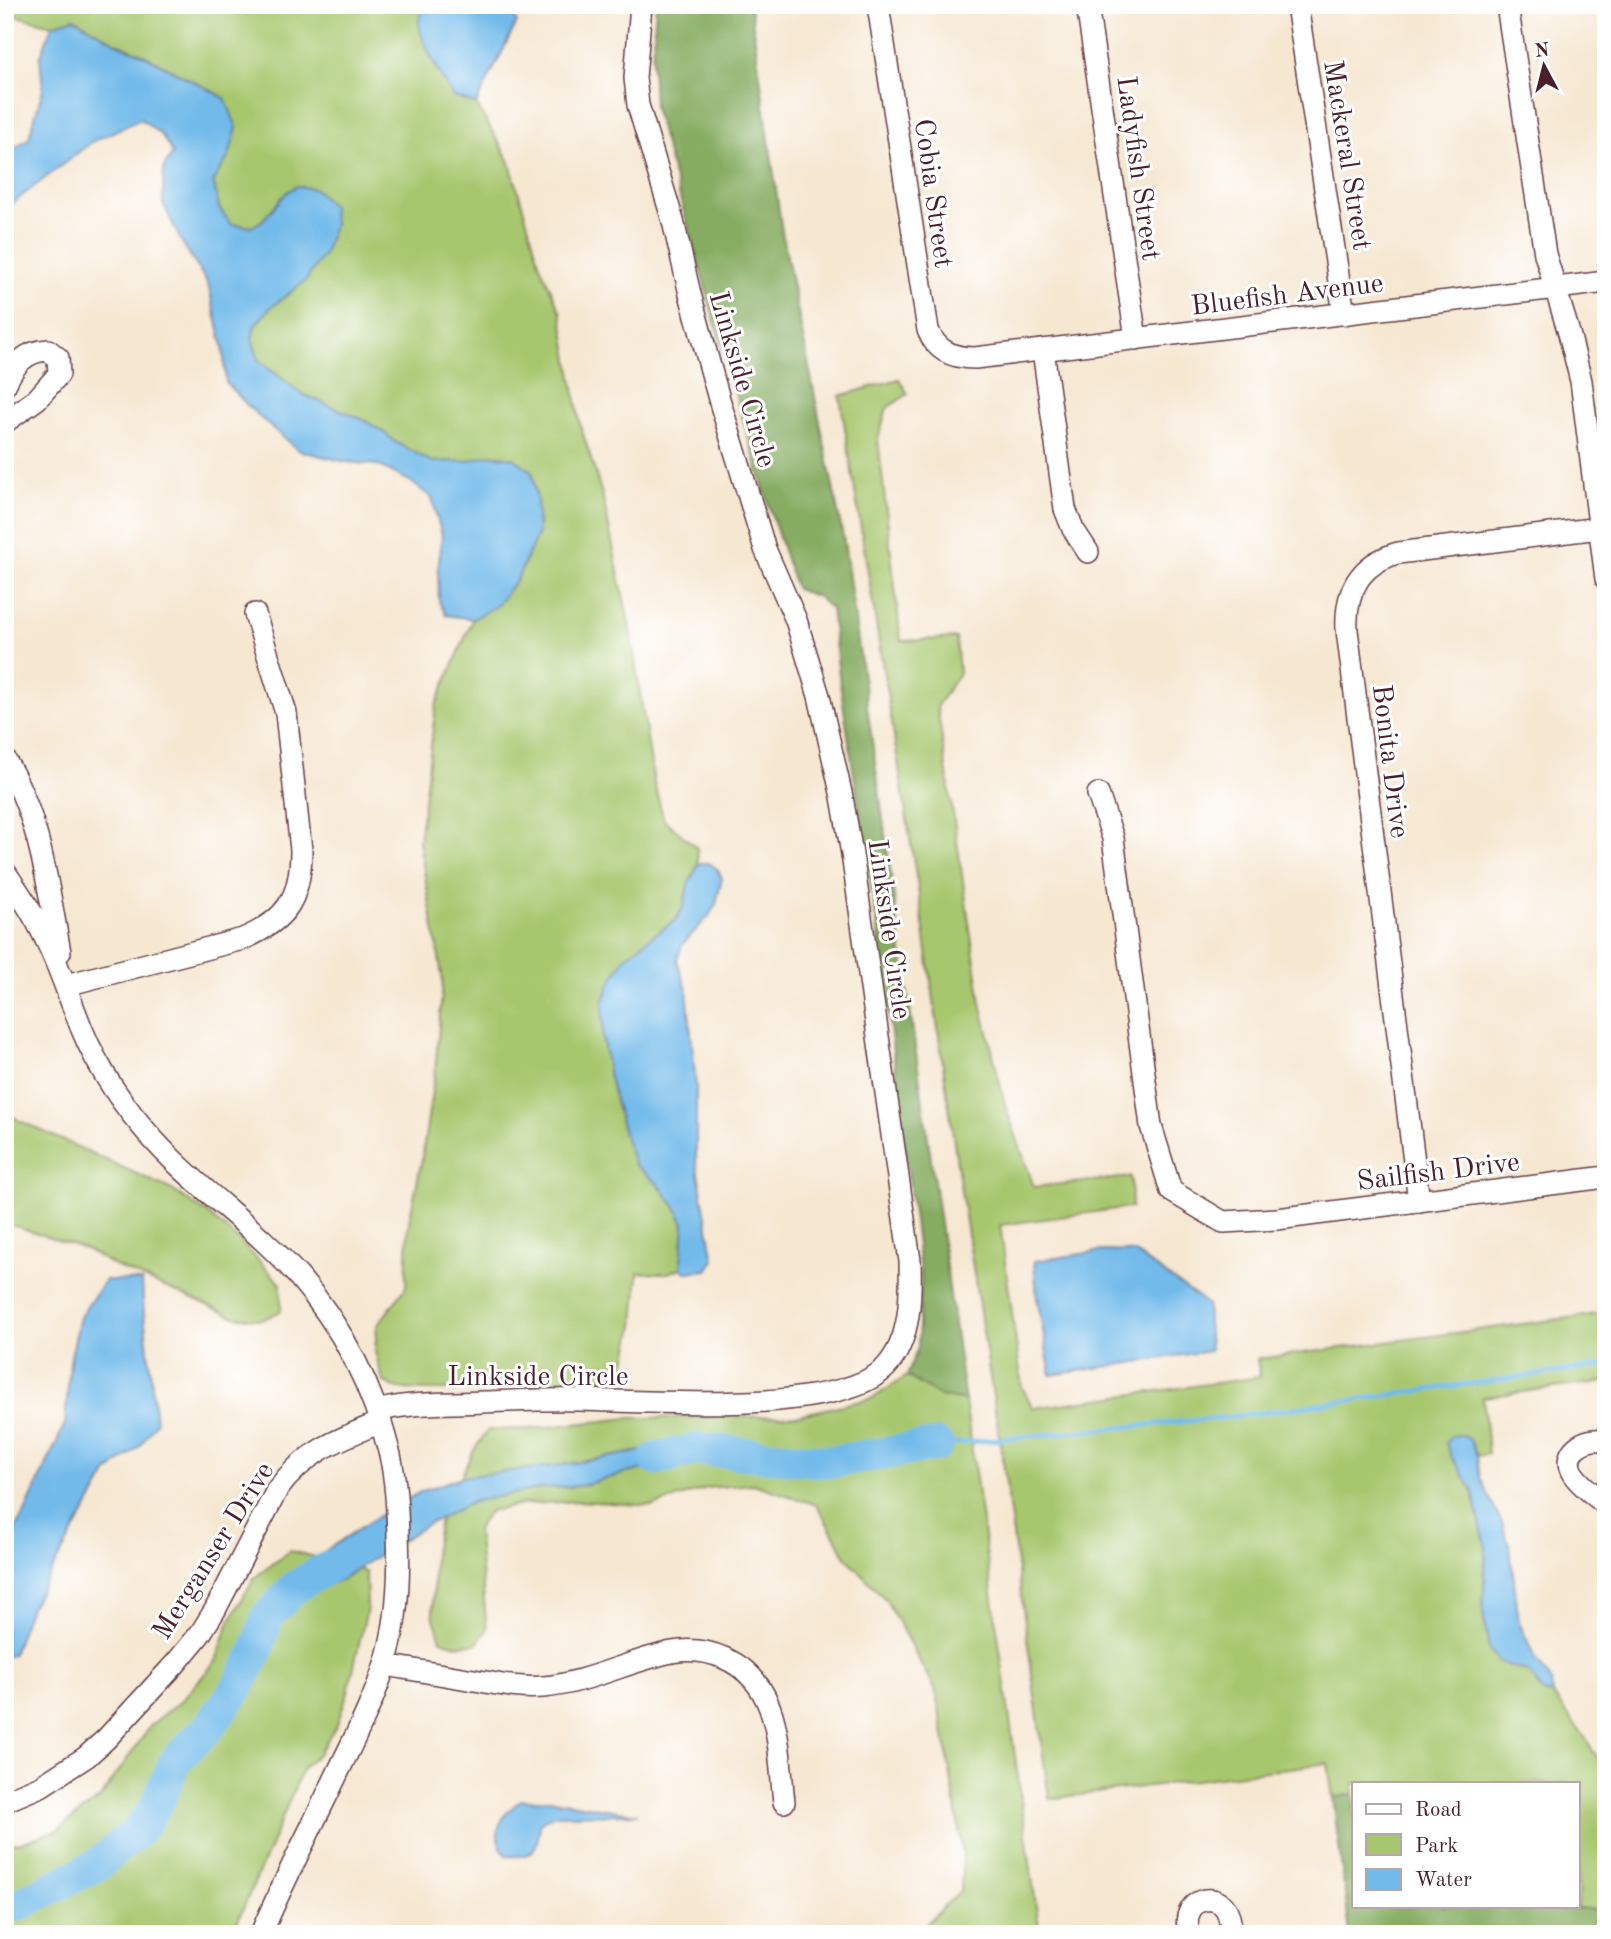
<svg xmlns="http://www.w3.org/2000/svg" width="1611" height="1939" viewBox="0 0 1611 1939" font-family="'Old Standard TT',serif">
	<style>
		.green { fill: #a7c76e; stroke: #78734c; stroke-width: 2 }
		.forest { fill: #85ac61; stroke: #686646; stroke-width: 2 }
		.water { fill: #71baea; stroke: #5e6c8a; stroke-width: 2 }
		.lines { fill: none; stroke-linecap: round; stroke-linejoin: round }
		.stream { stroke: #71baea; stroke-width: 5 }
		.river { stroke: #71baea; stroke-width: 33 }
		.street-casing { stroke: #643d44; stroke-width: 24 }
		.street { stroke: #fff; stroke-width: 21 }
		.labels { text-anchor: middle; stroke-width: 6; stroke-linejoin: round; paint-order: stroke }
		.street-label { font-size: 28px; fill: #4a1f2b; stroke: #fff }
	</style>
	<rect width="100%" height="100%" fill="#fff"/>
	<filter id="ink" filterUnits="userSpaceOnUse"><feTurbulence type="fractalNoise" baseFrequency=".0143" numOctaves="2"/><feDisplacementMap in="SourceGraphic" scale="14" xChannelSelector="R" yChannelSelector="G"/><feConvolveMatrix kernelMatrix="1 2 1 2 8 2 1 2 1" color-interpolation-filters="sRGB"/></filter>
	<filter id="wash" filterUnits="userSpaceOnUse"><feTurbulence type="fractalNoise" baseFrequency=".00686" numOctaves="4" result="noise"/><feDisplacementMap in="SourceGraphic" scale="28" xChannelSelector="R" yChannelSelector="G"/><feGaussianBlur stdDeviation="1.57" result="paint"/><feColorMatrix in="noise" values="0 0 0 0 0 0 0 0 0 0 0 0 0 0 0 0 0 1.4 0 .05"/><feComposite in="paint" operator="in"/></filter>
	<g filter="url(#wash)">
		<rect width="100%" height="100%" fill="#f6e7d1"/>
		<g class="green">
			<path d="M5,5h418c0,7 -5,15 -3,21 5,25 21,49 33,71l23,7 33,56 31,105 21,48 19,111 22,70 27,129 25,160 10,37 33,28 1,17 -10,20 -4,21 -8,14 -28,19 -45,64v36l6,38 17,64 9,24 23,19 17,22 9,17 -3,45 -13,5h-30l-4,53 -10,44 -24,12 -56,4 -103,4 -43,-1 -15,-8 -8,-30 2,-25 29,-39 2,-60 13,-63 14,-92 8,-91 -24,-140 17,-136 37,-86 23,-13 21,-27 21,-46 -1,-33 -5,-28 -18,-14 -25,-3 -22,6 -35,1 -37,-20 -10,-9 -21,-13 -62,-26 -43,-33 -7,-22 3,-14 15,-17 35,-27 19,-27 10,-30 -47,-32 -24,28 -11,7 -21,-3 -12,-16 -6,-28 16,-24 -4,-58 -85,-45 -24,-10 -42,-25 -22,7 -47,-12z"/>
			<path d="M899,379l9,15 -21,14 -9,31 23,202 55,-3 3,35 -22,33 44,297 24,102 29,82 97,-10 1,30 -132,18 22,162 11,21 227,-31 -3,-18 349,-46v68l-123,16 5,57 -11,2 -7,-15 -18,17 20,31 14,58 -3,66 32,55 13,4 14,20 10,2 34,45 20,33v139l-50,-5h22v-123h-224v11l-21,4 -5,-35 -279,36 -47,-345 -43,-277 -41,-289 -78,-492z"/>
			<path d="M5,1110l13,10 154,70 36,24 33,28 40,42v27l-19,9 -29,-4 -118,-50 -30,-17 -70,-23 -10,-1z"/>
			<path d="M907,1376l33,20 25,5 75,533h-124l45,-44 2,-35 -16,-103 -12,-63 -49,-89 -40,-43 -29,-52 -64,-21 -46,4 -54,18 -73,-5 -54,3 -36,7 -13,18 10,101 -11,14 -20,1 -15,-5 -8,-25 1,-61 6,-36 35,-17 68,-13 38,-2 118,-36 -11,-7 -125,22 -102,12 11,-24 16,-23 41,-1 100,-11 166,-2 78,-18z"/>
			<path d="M290,1551l26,6 -14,15 36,9 20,-12 8,4 1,36 -19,83 -11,32 -18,29 -16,15 -37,88 -34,78h-227v-90l15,-1 37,-13 42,-31 53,-75 30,-24 34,-39 14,-40 24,-43z"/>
		</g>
		<g class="forest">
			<path d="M656,5h94l32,227 62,310 121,859 -25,-5 -33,-20 11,-29 3,-69 -41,-333 -40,-262 -9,-74 -13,-12 -22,-8c-54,-159 -95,-322 -142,-482l-2,-46z"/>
			<path d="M1354,1794v112h202l50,5v23h-256l-17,-136z"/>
		</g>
		<g class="water">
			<path d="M423,5h85l9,17 -41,82 -23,-7c-8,-15 -36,-61 -34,-76 1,-6 4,-10 4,-16z"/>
			<path d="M74,18l42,25 24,10 85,45 12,30 -8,28 -16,25 6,27 12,16 21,3 11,-7 24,-28 10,-6 18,3 17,17 2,18 -10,30 -19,27 -35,27 -15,17 -3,14 7,22 43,33 62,26 21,13 10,9 37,20 35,-1 22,-6 25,3 18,14 5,28 1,33 -21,46 -21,27 -23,13 -27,-4 -7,-14 -1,-30 4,-35 -10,-38 -22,-17 -32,-16 -32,-3 -48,-12 -42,-36 -30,-31 -3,-37 -15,-62 -28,-45 -17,-36 1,-36 9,-14 -12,-18 -20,-16 -48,22 -88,68v-54l24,-17 14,-49 -3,-31 12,-33z"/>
			<path d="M701,863h8l8,6 5,9 -6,26 -8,13 -26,28 -5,15 10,30 9,96v76l18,98 -7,10 -21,2 -5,-4 3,-45 -9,-17 -17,-22 -23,-19 -9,-24 -17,-64 -6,-38v-36l7,-20 15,-25 23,-19 28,-19 8,-14 4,-21 10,-20z"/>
			<path d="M1103,1251l31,1 73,52 3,47 -159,24 -14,-78 -3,-36z"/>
			<path d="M105,1280l37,1 2,33 12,108 -16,24 -32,26 -79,138 -16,44 -8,3v-111l20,-34 40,-88 5,-63 10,-44z"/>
			<path d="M1462,1435l8,5 7,16 3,22 23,47 7,23 9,74 14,32 18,27 1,13 -10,-2 -14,-20 -29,-10 -10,-14 -6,-35 3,-66 -14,-58 -20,-31 -6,-15 5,-7z"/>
			<path d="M688,1443l11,6 -5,8 -71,17 -43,12 -37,2 -68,13 -49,24 -88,56 -24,8 -19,-2 7,-15 14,-15 53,-35 51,-30 41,-15 102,-12z"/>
			<path d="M521,1800h29l88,14 -86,1 -11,7c-6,27 -2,36 -34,34 -19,-22 -5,-42 14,-56z"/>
		</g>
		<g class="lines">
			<path class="stream" d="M937,1445l293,-28 376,-52"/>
			<g class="river">
				<path d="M655,1459l44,-10 131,13 107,-17"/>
				<path d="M5,1907l15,-3 77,-39 42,-35 18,-26 18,-43 34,-34 27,-37 20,-37 11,-36 28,-30 37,-22"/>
			</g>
		</g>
	</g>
	<g filter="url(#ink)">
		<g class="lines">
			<g class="street-casing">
				<g id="street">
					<path d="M878,5l50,325c8,21 25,28 47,28l631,-76"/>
					<path d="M1087,5l49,334"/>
					<path d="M1297,5l47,309"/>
					<path d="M1507,5l38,249 24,79 12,48 25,198"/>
					<path d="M1043,350l22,159 8,20 15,23"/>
					<path d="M5,385c9,-20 20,-34 43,-35l10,8 1,16 -22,25 -32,23"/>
					<path d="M5,760c35,57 43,127 55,192"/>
					<path d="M1098,794l15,44 38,288 20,65 52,31 54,-3 329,-42"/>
					<path d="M5,872c15,22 30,44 41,68 12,24 20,49 30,74 15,42 39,81 68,115 46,55 108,94 155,148 44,50 75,113 91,178 6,26 7,53 8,79 2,45 0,90 -14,133 -11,35 -28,68 -44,101 -26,55 -55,109 -79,166"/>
					<path d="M66,985l177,-46c44,-19 58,-41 58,-89l-15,-137 -31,-99"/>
					<path d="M1419,1201l-72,-571c-2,-38 12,-66 51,-77l201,-25"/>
					<path d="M377,1411c34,-9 70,-7 106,-9 32,-1 64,-3 96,-2 67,1 260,16 307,-33 25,-27 25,-71 24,-106l-58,-407 -10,-57 -23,-101 -23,-76 -31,-71 -46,-150 -29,-105 -17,-73 -35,-116 -3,-27 6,-73"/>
					<path d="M1606,1441c-20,-6 -47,11 -33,33 8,12 23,22 33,31"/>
					<path d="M385,1665c29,5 59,10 89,15 23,4 46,9 69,7 45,-4 85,-26 129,-35 17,-3 36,-1 52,6 58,25 54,92 60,144"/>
					<path d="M5,1801l36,-15 45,-29 20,-18 70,-76 24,-29 15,-24 62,-120c29,-39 60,-50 104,-68"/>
					<path d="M1189,1934c-2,-8 -3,-16 1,-23 7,-15 30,-15 37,0 3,7 4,15 5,23"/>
				</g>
			</g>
			<use href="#street" class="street"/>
		</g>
	</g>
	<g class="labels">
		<g class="street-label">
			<text transform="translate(1349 155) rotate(81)" y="10">Mackeral Street</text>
			<text transform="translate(1140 168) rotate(82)" y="10">Ladyfish Street</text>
			<text transform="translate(935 193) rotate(82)" y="10">Cobia Street</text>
			<text transform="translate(1287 293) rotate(-7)" y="10">Bluefish Avenue</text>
			<text transform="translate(744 379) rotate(74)" y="10">Linkside Circle</text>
			<text transform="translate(1392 761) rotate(83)" y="10">Bonita Drive</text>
			<text transform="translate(891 929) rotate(82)" y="10">Linkside Circle</text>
			<text transform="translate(1438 1170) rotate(-7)" y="10">Sailfish Drive</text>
			<text x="538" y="1385">Linkside Circle</text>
			<text transform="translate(212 1550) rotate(-58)" y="10">Merganser Drive</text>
		</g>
	</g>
	<rect width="1611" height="1939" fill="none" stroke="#fff" stroke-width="28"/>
	<rect x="1352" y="1782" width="228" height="126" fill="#ffffff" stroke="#b7a5aa" stroke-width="2"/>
	<rect x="1366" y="1804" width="35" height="10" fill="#ffffff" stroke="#b7a5aa" stroke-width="2"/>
	<text x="1415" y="1816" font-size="21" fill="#4a1f2b">Road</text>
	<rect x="1366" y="1834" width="35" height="21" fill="#a7c76e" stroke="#b7a5aa" stroke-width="2"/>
	<text x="1415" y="1852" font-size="21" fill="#4a1f2b">Park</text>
	<rect x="1366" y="1869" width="35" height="21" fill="#71baea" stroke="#b7a5aa" stroke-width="2"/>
	<text x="1415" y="1886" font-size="21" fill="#4a1f2b">Water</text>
	<g transform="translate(1544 66) rotate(353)" stroke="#ffffff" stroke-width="5" paint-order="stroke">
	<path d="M0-5L12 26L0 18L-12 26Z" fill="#4a1f2b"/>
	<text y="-10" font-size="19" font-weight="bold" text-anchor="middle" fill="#4a1f2b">N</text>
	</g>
</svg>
